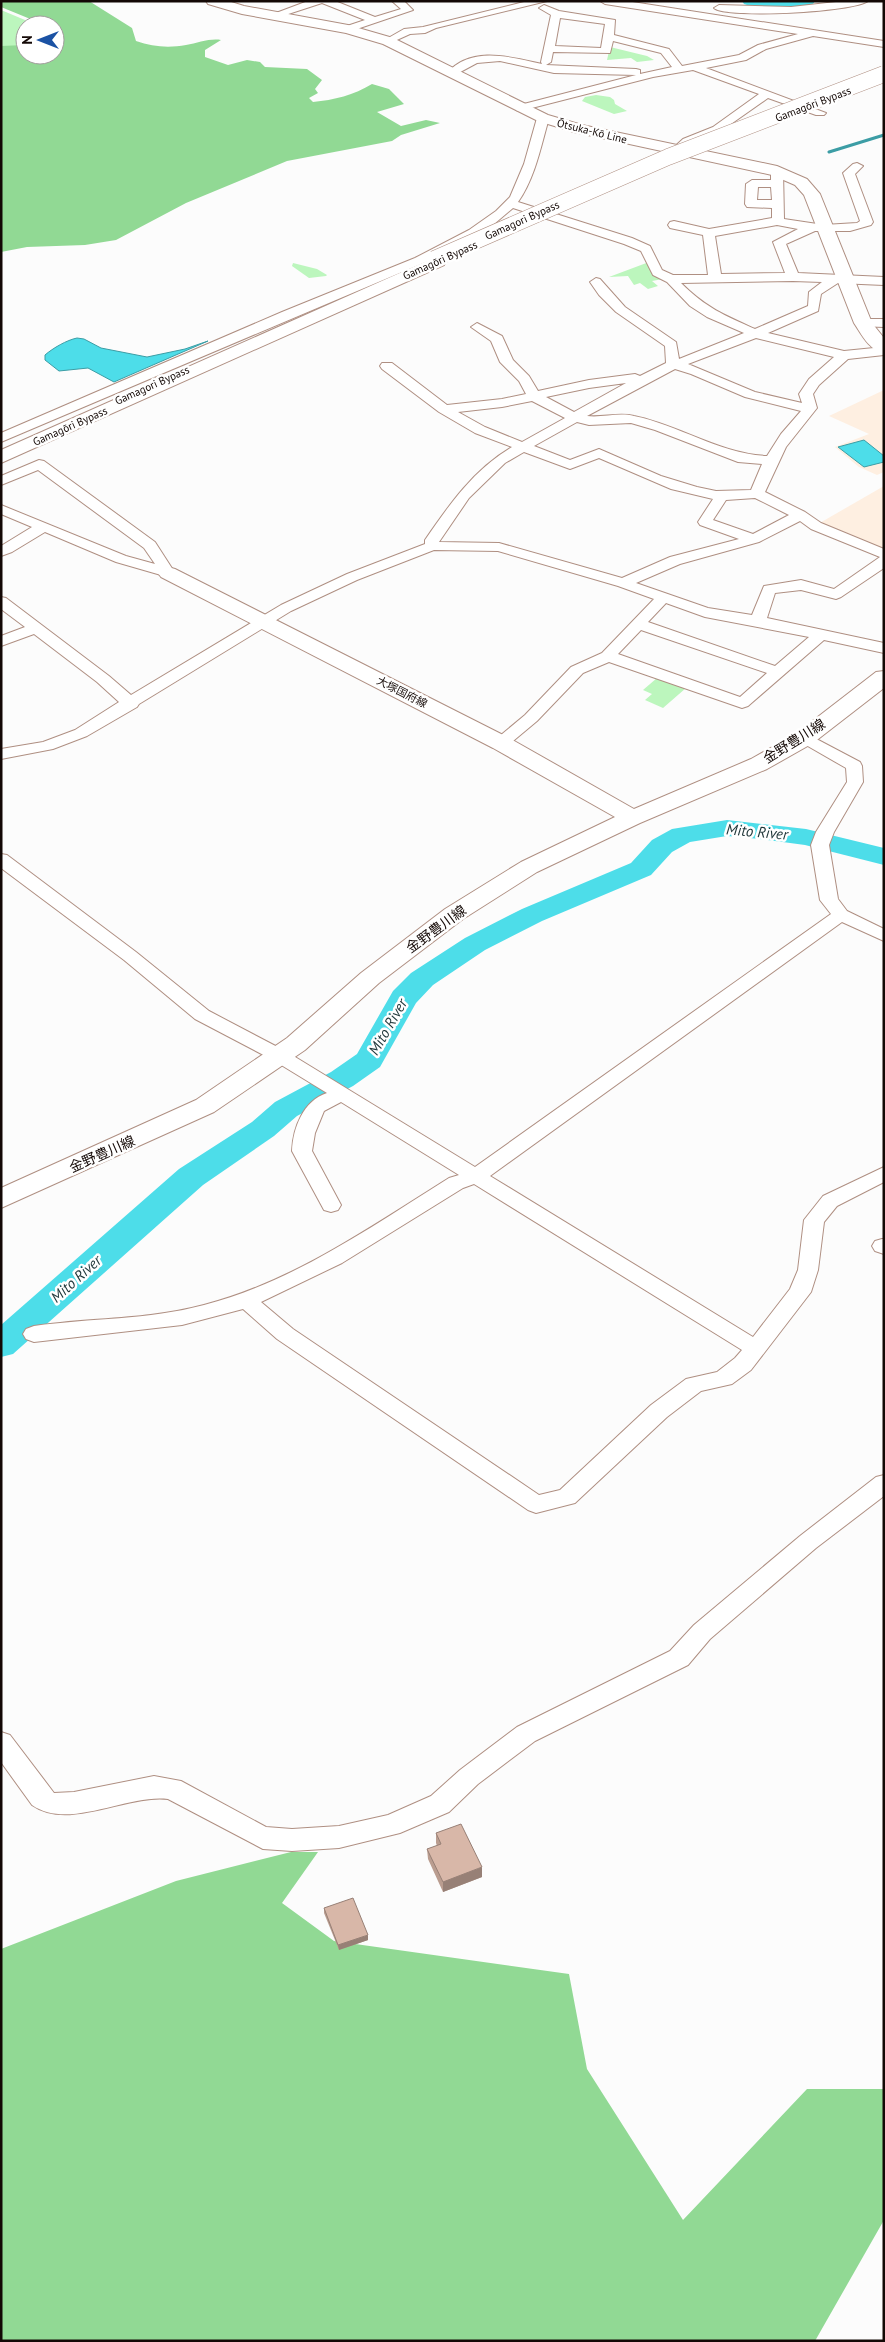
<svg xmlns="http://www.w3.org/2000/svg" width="885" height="2342" viewBox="0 0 885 2342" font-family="'PT Sans','Noto Sans JP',sans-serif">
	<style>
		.education { fill: #feefe1 }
		.green { fill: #bcf6bd }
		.forest { fill: #91d994 }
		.water { fill: #4ddde9; stroke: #3c9da5 }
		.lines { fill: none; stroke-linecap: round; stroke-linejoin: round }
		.stream { stroke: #3c9da5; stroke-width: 3 }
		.river { fill: #4ddde9; fill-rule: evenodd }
		.minor-casing { stroke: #af8f82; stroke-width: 2 }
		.secondary-casing { stroke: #af8f82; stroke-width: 2 }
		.trunk-casing { stroke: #af8f82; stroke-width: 2 }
		.minor { fill: #fff; fill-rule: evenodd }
		.secondary { fill: #fff; fill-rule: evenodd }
		.trunk { fill: #fff; fill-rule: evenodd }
		.trunk-bridge-casing { stroke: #af8f82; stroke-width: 17; stroke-linecap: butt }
		.trunk-bridge { stroke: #fff; stroke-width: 16 }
		.wall { fill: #ba9d90 }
		.shaded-wall { fill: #978076 }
		.building { fill: #d8b7a8; stroke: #978076 }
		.labels { text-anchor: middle; stroke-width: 5; stroke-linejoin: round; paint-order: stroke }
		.far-street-label { font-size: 11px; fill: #130805; stroke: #fff }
		.street-label { font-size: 14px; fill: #130805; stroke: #fff }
		.water-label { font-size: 15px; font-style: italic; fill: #1e3538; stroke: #fff }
	</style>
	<rect width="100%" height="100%" fill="#fcfcfc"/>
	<g class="education">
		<path d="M884,390v82l-7,3 -18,-8 -24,-20 34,-13 -40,-18z"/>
		<path d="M884,486v63l-66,-25z"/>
	</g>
	<g class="green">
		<path d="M1,10l36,15h-12v18l-24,8z"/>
		<path d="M610,47l37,9 7,4 -17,2 -6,-4 -24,2z"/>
		<path d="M596,95l14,2 4,3 1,4 12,7 -13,3 -32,-13 3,-4z"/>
		<path d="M649,262l14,17 -11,2 6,5 -10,3 -8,-6 -6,2 -6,-9 -19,1z"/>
		<path d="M293,263l24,6 10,6 -1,1 -17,2 -17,-12z"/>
		<path d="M657,678l29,10 -23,20 -18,-8 7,-6 -9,-4z"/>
	</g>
	<g class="forest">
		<path d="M1,1h88l43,27 4,13c17,6 33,7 50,4 12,-2 24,-7 35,-5l-16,10v7l23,8 19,-5 13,2 5,5 42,2 15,11 -7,9 3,4 -9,5 4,4c21,-2 41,-7 59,-18l17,5 15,15 -27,8 24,14 25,-6 14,3 -39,12 -9,6 -105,20 -101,42 -70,37 -31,5 -58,2 -26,5v-206l24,-1v10h30v-30h-10l-44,-18z"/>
		<path d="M291,1852h27l-36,51 52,38 235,33 18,95 96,151 124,-131h77v131l-69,121h-814v-392l175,-68z"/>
	</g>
	<g class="water">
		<path d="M77,338l7,1 17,9 46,9 38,-8 23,-8 -94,41 -26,-14 -29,3 -14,-11v-5c8,-7 22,-15 32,-17z"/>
		<path d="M864,440l20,16v6l-20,5 -26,-20z"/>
	</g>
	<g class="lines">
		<path class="stream" d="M829,152l55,-17"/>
		<g class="river">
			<path d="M742,1h73l-2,3 -6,2h-57l-6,-2z"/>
			<path d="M727,820l79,9 78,19v17l-79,-20 -45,-6 -33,-3 -37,6 -18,10 -21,23 -109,46 -57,29 -52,35 -17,18 -36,64 -27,19 -56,30 -23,20 -71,49 -190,169 -12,3v-32l178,-156 73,-47 23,-20 56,-30 26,-18 36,-63 18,-18 54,-35 57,-29 109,-46 21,-23 20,-11z"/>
		</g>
		<g class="minor-casing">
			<g id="minor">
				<path d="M308,1h27l40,16 26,-8 -9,-8h12l9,9 -65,22 -5,-3 1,-2 21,-7 -43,-17 -49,16 -5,-3z"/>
				<path d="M528,1h19l-111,27 -11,5 -15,1 -22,10 -5,-3 21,-12 19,-2z"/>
				<path d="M600,1h26l258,40v6l-71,-11 -47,13 -20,11 -40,8 120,45 -2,2h-8l-48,-17 -47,33 -30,12 -14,10 -6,-3 12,-11 30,-12 46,-33 -66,-24 -40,7 -133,34 -4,-1v-4l120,-31 -82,-2 -54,-12 -23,2 -26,14 -5,-3c25,-29 64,-17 96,-10l-1,-2 10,-47 -12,-7 5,-3 15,6 56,9 -1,15 55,14 13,17 57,-11 19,-10 40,-11 -193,-30zM560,18l45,6 -4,24 -46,-2zM613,41l48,12 11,14 -32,7v-4l-4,-1 -90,-4 5,-3 2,-10 57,1z"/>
				<path d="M845,1h23c-14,11 -142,18 -154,7l5,-3 72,2z"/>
				<path d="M543,115l6,3c-8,28 -14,60 -31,84l114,36 18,8 12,24 11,5h35l-5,-40 -33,-7 -2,-3 2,-3 4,-1 35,8 63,-11v-10l-25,-1 -2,-3 1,-20 6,-4h19v-9l6,-3 6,3 1,48 40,6 33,-2 3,-2 -17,-48 10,-9 4,-1 6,3 -8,8 18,48 -2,3 -21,6h-35l-29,13 12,29 86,4v8l-46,-2 -17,11 -3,17 -50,22 76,18 40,-4v8l-36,4 -29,26 -6,9 4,14 -31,39 -21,45 40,20 16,11 63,26v19l-43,29 -5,2 -35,-9 -26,3 -8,25 117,25v10l-60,-13 -76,66 -6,2 -133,-46 -26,11 -46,48 -30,25h-12l-2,-3 2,-3 30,-25 46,-48 31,-14 52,-54 -36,-13 -120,-35 -64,-1 -77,30 -66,31 -152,93 -2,3 -50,29 -34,13 -52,10v-10l42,-7 32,-12 44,-28 -22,-20 -63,-48 -33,12v-10l24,-9 -24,-18v-12l5,1 103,78 22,19 150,-90 66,-31 78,-30v-4c24,-35 49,-71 87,-93l-37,-14 -36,-21 -57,-43 -2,-3 2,-3h10l55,42 55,-6 24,-5 -7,-13 -19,-19 -9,-21 -20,-14 6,-4 25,13 11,24 16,16 9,15 51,-11 46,-6 5,2 26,-13 -1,-17 -49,-34 -17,-17 -9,-13 6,-4 4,1 25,28 51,35 3,17 65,-26 -37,-16 -17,-11 -23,-24 -14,-7 -12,-24 -17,-7 -111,-36 -26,22 -45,25 -441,187v-9l281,-121 133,-54 54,-28 27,-19 14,-14 14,-33 13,-46zM758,187h13l1,13h-15zM777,225l21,4 -25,13 12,31 -64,1 -6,-38zM793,281l29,1 -13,10 -1,14 -53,23c-31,-14 -49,-21 -74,-46zM756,338l78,19 -25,22 -10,15 3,9 -47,-11 -67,-28zM675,369l16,5 54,23 56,14 -20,23 -14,22c-47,-2 -88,-31 -133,-40 -15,-4 -32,2 -47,0zM626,383l-52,29 -28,-15 43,-9zM532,401l33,17 -43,24 -37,-15 -27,-15 44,-5zM577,422l12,3 42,-2 24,7 83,32 24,2 -11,26 -35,1 -19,-4 -36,-11 -62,-27 -29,11 -36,-14zM524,452l46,17 29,-11 72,31 42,10 -15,23 2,3 39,14 -69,18 -48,21 -123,-35 -60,-1 30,-44 36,-35zM755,498l34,17 -36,19 -40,-14 13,-20zM800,521l11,8 69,28 -46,32 -33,-9 -37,6 -12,29 -44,-7 -72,-25 44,-19 79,-22zM666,603l39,14 104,20 -34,29 -127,-44zM641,630l126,43 -27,24 -122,-43z"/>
				<path d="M863,319h21v8l-26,-1 -1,-3 1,-3z"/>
				<path d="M39,460l5,1 111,81 20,31 -2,3 -5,1 -52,-15 -71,-30 -33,20 -11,4v-10l31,-19 -31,-13v-9l125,51 29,8 -11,-16 -106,-78 -37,15v-9z"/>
				<path d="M805,733l55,29 2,4 1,16 -29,50 -5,13 9,54 9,12 37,18v12l-42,-19 -352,254 263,161 37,-48 8,-19 6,-50 19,-24 61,-29v15l-47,24 -13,16 -6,48 -7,22 -60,78 -19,14 -31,7 -34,26 -92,86 -39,10 -8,-3 -251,-171 -34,-30 -61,16 -148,17 -8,-3 -3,-5 3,-5 8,-3c56,-8 114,-6 170,-21 89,-23 167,-78 245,-127l10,-3 -118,-73 -17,9 -9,22 -3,18 29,54 -3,5 -7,2 -7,-2 -32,-59c1,-23 11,-50 35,-58l-54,-33 -78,-41 -71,-59 -123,-92v-14l6,1 129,97 73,59 78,41 188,115 356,-253 -11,-14 -9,-55 5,-13 31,-50 -1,-14 -47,-27 -2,-3 2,-3zM474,1184l268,166 -7,8 -18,14 -31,7 -35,26 -91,85 -21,5 -246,-166 -32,-27 81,-39 121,-75z"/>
				<path d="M882,1239h2v15l-9,-3 -3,-5 3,-5z"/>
				<path d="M884,1475v21l-68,52 -106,91 -22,26 -153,76 -57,43 -29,28 -49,21 -61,15 -47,3 -29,-2 -95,-50c-42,-5 -99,32 -136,6l-31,-43v-30l9,3 44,58 20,-1 80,-16 27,5 85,46 26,2 47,-3 49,-11 43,-19 29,-26 57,-43 153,-76 24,-26 106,-89 76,-59z"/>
			</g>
		</g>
		<g class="secondary-casing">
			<g id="secondary">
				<path d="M206,1h22l16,5 104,19 45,13 155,77 34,10 195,41 30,13 13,15 52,129 12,15v15c-15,-3 -22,-18 -30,-30l-50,-128 -9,-10 -23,-10 -198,-43 -36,-11 -155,-77 -37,-11 -104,-19 -34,-10z"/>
				<path d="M168,567l7,2 334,169 125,71 117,-50 46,-26 79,-61 8,-1v17l-71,55 -46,26 -127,54 -103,49 -74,47 -84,64 -74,67 -91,62 -213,96v-20l195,-88 91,-62 74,-65 84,-64 76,-47 94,-45 -122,-69 -332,-171 -3,-4 3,-4z"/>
			</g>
		</g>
		<g class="trunk-casing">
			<path id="trunk" d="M438,256l6,1 2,4 -2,4 -443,198v-13z"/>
		</g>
		<use href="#minor" class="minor"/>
		<use href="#secondary" class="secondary"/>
		<use href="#trunk" class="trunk"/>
		<g class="trunk-bridge-casing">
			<path id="trunk-bridge" d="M434,259l234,-102 216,-83"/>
		</g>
		<use href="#trunk-bridge" class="trunk-bridge"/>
	</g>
	<g class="wall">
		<path d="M436,1833l46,44 -39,15 -15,-33 -1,-10 10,-3 -1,-3z"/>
		<path d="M324,1908l44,32 -29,10 -15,-37z"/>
	</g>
	<g class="shaded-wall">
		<path d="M482,1867v10l-39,15v-10z"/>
		<path d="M368,1935v5l-29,10 -1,-5z"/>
	</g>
	<g class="building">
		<path d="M461,1824l21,43 -39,15 -16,-33 14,-5 -5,-11z"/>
		<path d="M353,1898l15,37 -30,10 -14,-37z"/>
	</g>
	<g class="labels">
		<g class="far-street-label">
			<text transform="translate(813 104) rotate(-21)" y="4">Gamagōri Bypass</text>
			<text transform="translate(592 131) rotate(14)" y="4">Ōtsuka-Kō Line</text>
			<text transform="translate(522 220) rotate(-24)" y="4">Gamagori Bypass</text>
			<text transform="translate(440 260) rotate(-24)" y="4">Gamagōri Bypass</text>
			<text transform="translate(152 385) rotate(-24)" y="4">Gamagori Bypass</text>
			<text transform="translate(70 426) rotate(-24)" y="4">Gamagōri Bypass</text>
			<text transform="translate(402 692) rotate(27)" y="4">大塚国府線</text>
		</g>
		<g class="street-label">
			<text transform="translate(794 741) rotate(-32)" y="5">金野豊川線</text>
			<text transform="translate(436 929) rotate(-36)" y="5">金野豊川線</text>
			<text transform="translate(102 1154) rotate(-24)" y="5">金野豊川線</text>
		</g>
		<g class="water-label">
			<text transform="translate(757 832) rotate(5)" y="5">Mito River</text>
			<text transform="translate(388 1027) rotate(-60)" y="5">Mito River</text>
			<text transform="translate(76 1279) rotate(-42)" y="5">Mito River</text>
		</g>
	</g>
	<rect width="885" height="2342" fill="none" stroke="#130805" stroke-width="5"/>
	<g transform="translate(40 40) rotate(270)"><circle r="24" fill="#ffffff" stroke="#a19c9b"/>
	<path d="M0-4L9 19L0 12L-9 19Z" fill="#1b52a4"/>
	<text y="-8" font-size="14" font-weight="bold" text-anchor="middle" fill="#130805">N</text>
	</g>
</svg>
